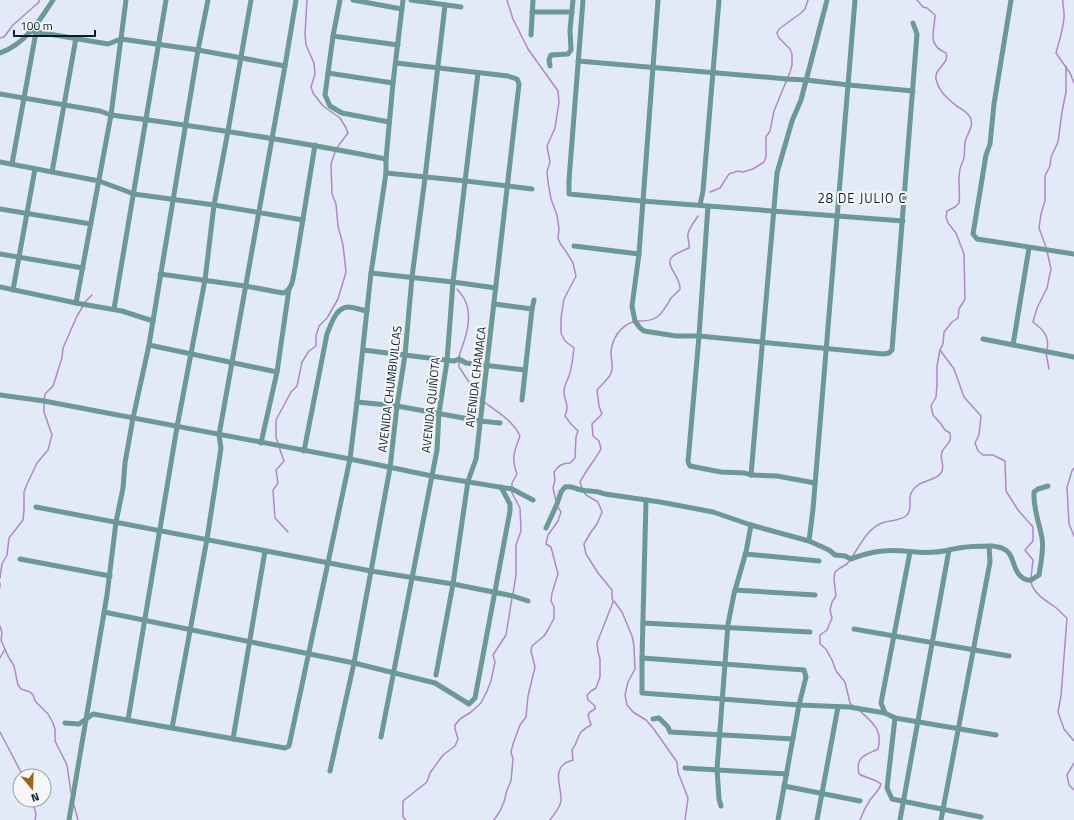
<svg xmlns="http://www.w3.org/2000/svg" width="1074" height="820" viewBox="0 0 1074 820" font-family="'Titillium Web',sans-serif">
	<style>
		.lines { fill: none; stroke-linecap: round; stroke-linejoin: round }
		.stream { stroke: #b187c9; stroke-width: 1.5 }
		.street { stroke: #6c9895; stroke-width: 5 }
		.labels { text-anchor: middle; stroke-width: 4; stroke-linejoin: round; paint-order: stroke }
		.street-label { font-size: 12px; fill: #091b2f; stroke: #f6f6f6 }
		.neighbourhood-label { font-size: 13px; letter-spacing: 1px; fill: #091b2f; stroke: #f6f6f6 }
	</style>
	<rect width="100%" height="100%" fill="#e1eaf6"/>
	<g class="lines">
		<g class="stream">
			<path d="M507,0l6,19 15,30 30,42 1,11 -4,26 -8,18 3,16 -3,10 1,10 3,17 6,16 2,14 -1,9 2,5 7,10 6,10 3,13 -12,23 -3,19v15l4,8 9,7c-1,10 -2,19 -5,28 -2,5 -5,10 -5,15 0,11 6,13 1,25l6,8 7,7 -2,6 -1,21 -5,5c-8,0 -12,3 -16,9l1,8 -2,8 3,13"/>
			<path d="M1063,0c-1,5 1,8 1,13 1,10 -5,29 -8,40l14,20 4,10"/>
			<path d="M0,38l4,-1 9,-12 26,-23v-2"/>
			<path d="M710,192l10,-4 9,-14 9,-3 5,1 10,-3 11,-7 2,-5v-20l4,-6 4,-20 16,-39 2,-7v-11l-2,-5 -11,-11 -2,-5 2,-4 22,-16 4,-4 3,-9"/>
			<path d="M1046,247l-7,-19 2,-14 4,-13v-25l5,-10 1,-9 7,-15 4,-30 4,-20v-26"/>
			<path d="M457,289c3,4 6,7 8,11 8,17 1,37 -5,53l-1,4"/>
			<path d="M85,302l7,-7"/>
			<path d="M636,321c22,1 25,-6 35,-23 3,-3 6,-5 9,-9 1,-12 -16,-24 -8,-32 4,-4 11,-6 17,-9 1,-5 -2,-9 -1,-14 1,-6 7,-13 10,-18"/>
			<path d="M940,350l14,19 10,28 17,19 -2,19 -4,8 3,8 5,4h10l12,6 1,30 12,19 15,17v14l-8,9 8,10 -2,18"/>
			<path d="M1047,350c3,-15 -4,-20 -14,-28l4,-14 10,-20 4,-19 -4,-18"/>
			<path d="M1046,353l3,16"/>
			<path d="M459,360v7l22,33"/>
			<path d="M484,402c14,10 29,19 36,34 -6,16 -9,22 -3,38l-5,9v4"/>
			<path d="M278,443l-2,-6v-17l15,-28 6,-6 5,-24 7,-11 7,-5v-10l3,-10 8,-8 11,-19 8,-27 -3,-27 -5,-19 -2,-22 -4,-10 -1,-30 5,-15 12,-16 -2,-5 -6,-10 -17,-12 -10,-13 -2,-6 4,-13 -1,-11 -8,-18 -1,-11 2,-34"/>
			<path d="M279,447l5,14 -8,9 2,13 -5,7 2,28 13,14"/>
			<path d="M1074,468l-2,3 -5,16 2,37 5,12"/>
			<path d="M582,488l-2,-6c6,-12 15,-22 21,-33l-2,-8 -6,-5 -1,-12 10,-10 -3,-8 -2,-16c4,-5 12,-11 14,-17 3,-7 0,-13 0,-19 0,-14 9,-28 22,-32"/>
			<path d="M512,491v2l8,15 1,23 -5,14v30l-3,19"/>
			<path d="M852,557c8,-12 16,-29 30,-34 8,-3 17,-2 24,-7 7,-6 2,-16 5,-23 8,-15 22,-10 30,-20 5,-6 -2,-14 1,-21 1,-4 7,-8 8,-12 1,-2 0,-4 0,-7l-5,-3 -4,-6 -8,-9 -2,-9 5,-9 1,-12v-19l3,-16 3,-6 1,-12 8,-10 6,-4 1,-9 6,-10 -1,-45 -8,-21 -8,-10 -2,-6 1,-6 8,-4 4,-4c1,-8 0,-14 0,-22 0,-4 0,-10 2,-15 1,-3 2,-5 3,-8 1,-5 0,-10 1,-15 1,-9 10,-16 5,-26 -3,-5 -7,-7 -12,-10 -10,-8 -19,-15 -22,-28 -2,-11 14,-15 10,-26 -20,-8 -11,-23 -11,-38l-8,-7 -4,-1 -6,-7"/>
			<path d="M850,560l-3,4 -7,4 -5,4 -1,7 2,17 -4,6 -2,8 2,8 -5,12 -7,5v9l6,5 6,11 4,11 9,11 5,21 2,2"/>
			<path d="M0,578l2,-14 5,-9 2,-17 14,-18 1,-10v-18l3,-8 10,-21 11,-13 4,-15 -8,-23v-11l1,-7 8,-8 1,-3 8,-25 1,-10 14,-32 6,-10"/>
			<path d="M1031,582c3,12 14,18 24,25 4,3 8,8 12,11l-6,78 -3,16 6,17 10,12"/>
			<path d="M0,583v4"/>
			<path d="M614,601l8,11 10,24 2,10 1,23 -7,13 -3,13 2,10 6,7 13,8 7,8 24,34 1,10 10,26 -3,22"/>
			<path d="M0,626l2,7 -1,7 7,16 6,10 4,19 3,4 9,3 3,3 2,6 13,13 5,9 2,6v12l12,24 4,28"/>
			<path d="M0,658l5,-9"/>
			<path d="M860,711c13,12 23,19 18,38 -12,6 -23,7 -19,25 7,4 16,5 22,10 -2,7 -7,10 -11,16 -4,6 -7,12 -10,20"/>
			<path d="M0,732l23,44"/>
			<path d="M1074,763l-7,12 2,10 5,5"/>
			<path d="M32,800l4,14 -1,6"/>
			<path d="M74,805l4,15"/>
			<path d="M406,820l-3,-3v-16l24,-19 3,-9 13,-18 12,-9 3,-7 -3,-10v-4l5,-6 11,-7 10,-9 6,-12 4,-10 4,-19 -2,-7 13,-20 6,-37"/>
			<path d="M494,820l6,-9 4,-9 3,-12 4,-9 2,-22 -2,-7 2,-8 7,-19 6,-8 2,-21 7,-29 -4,-16 1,-5 12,-10 5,-8 5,-10v-11l-3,-6 1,-8 6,-19 -7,-27 -5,-3 2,-9 10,-14 3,-9 -3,-5"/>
			<path d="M550,820c4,-6 10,-12 11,-19 1,-12 -8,-28 3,-37 2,-2 6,-3 9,-4l-1,-10c9,-12 2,-16 19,-25l-3,-10 2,-3 5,-3v-3l-7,-6 -1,-5 4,-4 5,-3 4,-11v-18l-2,-7 -1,-9 16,-41 -1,-5v-7l-14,-17 -12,-19 -2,-10 7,-12 6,-8 5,-12 -4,-10 -12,-7 -2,-3"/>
		</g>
		<g class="street">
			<path d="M340,0l-7,36 -8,59 5,11 12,7 47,9"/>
			<path d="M353,0l49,9"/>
			<path d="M411,0l50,7"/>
			<path d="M583,0l-2,26 -12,154v14l73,7 261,20"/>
			<path d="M658,0l-19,254 -7,52 3,15 5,7 4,3 32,5h23l184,18 6,-1 3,-3 25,-316 -4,-11"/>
			<path d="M1011,0l-17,104 -4,40 -4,11 -13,79 4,5 97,15"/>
			<path d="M532,12h40"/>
			<path d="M31,31l77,13 13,-5 77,11 87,16"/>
			<path d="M531,35l2,-35"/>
			<path d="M333,36l65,9"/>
			<path d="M0,53c25,-9 39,-31 53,-53"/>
			<path d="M578,61l209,18 19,1 43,5 64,6"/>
			<path d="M396,63l112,13 9,3 2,5 -43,375 -8,22 -15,103 -17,91"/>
			<path d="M550,66l-1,-6 2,-5 17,-1 3,-4 -1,-20 3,-30"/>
			<path d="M328,73l65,10"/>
			<path d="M0,94l100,17 11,4c92,12 184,26 275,44"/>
			<path d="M0,162l99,19 35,13 80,11 89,15"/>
			<path d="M12,164l24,-132"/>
			<path d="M52,172l24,-134"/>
			<path d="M386,173l80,8 66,8"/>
			<path d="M700,205l3,-14 16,-191"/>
			<path d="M708,206l-9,130 -11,126 2,4 31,6 24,1 6,2 26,1 38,7"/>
			<path d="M0,209l91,15"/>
			<path d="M574,246l65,8"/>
			<path d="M0,254l83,14"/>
			<path d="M371,273l82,9 43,6"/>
			<path d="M160,274l85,12 38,7c10,-3 10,-16 12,-25l20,-123"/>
			<path d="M0,287l76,16 46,8 31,10"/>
			<path d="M13,290l22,-121"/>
			<path d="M76,303l35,-188 15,-115"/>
			<path d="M494,304l38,5"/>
			<path d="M114,309l52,-309"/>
			<path d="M983,339l91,18"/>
			<path d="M149,345l128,27"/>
			<path d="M1013,345l16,-97"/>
			<path d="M363,350l91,11 5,-2 7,4 59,7"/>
			<path d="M0,395l44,6 306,58 82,17 80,13 21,11"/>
			<path d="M522,400l10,-91 2,-9"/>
			<path d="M357,402l40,4 83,15 20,2"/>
			<path d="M261,443l16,-71 12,-83"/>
			<path d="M304,451l23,-117c4,-9 8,-26 21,-27 6,0 13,3 19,4"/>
			<path d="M751,475l26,-302 15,-52 9,-21 26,-100"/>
			<path d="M646,500l-4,158v35l157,12 50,2 36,6"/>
			<path d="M36,507l335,64 82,13 60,12 15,5"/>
			<path d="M546,528l11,-24 4,-12 4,-5c8,-1 8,1 16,3 9,2 14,0 24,4l55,8 53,10 38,13 58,16 20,9 6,5 10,1 6,3c10,-4 21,-7 32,-8 18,-2 35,3 52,1 9,0 16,-3 24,-4 11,-2 23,-2 34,-2 3,1 7,1 9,2 12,5 10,17 16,25 2,4 8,8 13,7 2,-1 6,-4 8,-5 2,-13 5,-25 3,-37 -3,-16 -9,-30 -8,-46l4,-3 10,-3"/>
			<path d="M809,541l4,-32 42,-509"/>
			<path d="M910,552l-29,151 4,10 10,5 101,17"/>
			<path d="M745,554l74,7"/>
			<path d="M20,559l90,17"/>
			<path d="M735,590l80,5"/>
			<path d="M104,612l250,51 81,20 34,21 6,-6 35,-187v-7l-9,-17"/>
			<path d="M643,623l167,9"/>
			<path d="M854,629l155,27"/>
			<path d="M642,658l162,12 2,7 -7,28 -21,115"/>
			<path d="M895,718l-8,70 5,11 89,18"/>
			<path d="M653,719l6,-1 9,9 2,5 123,7"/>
			<path d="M128,720l49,-293 28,-147 9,-75 14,-74 23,-131"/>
			<path d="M65,723l14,1 14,-10 192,34 4,-2 61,-287 7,-57 14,-129 15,-100v-14l7,-76 10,-83"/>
			<path d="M172,728l35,-189 14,-91 -2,-13 66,-369 11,-66"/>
			<path d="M381,737l56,-287 2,-37 8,-52 6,-79 25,-209"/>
			<path d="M233,739l32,-188"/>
			<path d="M685,768l102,6"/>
			<path d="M330,771l24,-108 36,-195 7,-62 8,-51 7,-78 13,-99 20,-173"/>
			<path d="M784,786l76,15"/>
			<path d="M721,806l-2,-7 -2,-30 11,-145 6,-30 12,-42 5,-27"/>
			<path d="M69,820l38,-225 9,-73 7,-34 2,-25 8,-45 16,-73 49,-295 10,-50"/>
			<path d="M817,820l21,-113"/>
			<path d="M900,820l49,-270"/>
			<path d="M941,820l49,-258 -1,-16"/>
		</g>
	</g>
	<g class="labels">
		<g class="street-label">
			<text transform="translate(476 377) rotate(-83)" y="4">AVENIDA CHAMACA</text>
			<text transform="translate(390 389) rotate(-83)" y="4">AVENIDA CHUMBIVILCAS</text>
			<text transform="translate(431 405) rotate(-84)" y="4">AVENIDA QUIÑOTA</text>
		</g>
		<g class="neighbourhood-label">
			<text x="862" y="203">28 DE JULIO C</text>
		</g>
	</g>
	<g transform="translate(32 788) rotate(161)"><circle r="19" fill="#f6f6f6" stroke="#979ea6"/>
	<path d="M0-3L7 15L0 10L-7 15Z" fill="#976518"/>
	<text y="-6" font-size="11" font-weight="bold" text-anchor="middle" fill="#091b2f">N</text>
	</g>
	<path d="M14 30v6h81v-6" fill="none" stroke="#091b2f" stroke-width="2"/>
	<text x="20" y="30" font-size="12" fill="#091b2f" stroke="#f6f6f6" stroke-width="3" paint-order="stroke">100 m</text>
</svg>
